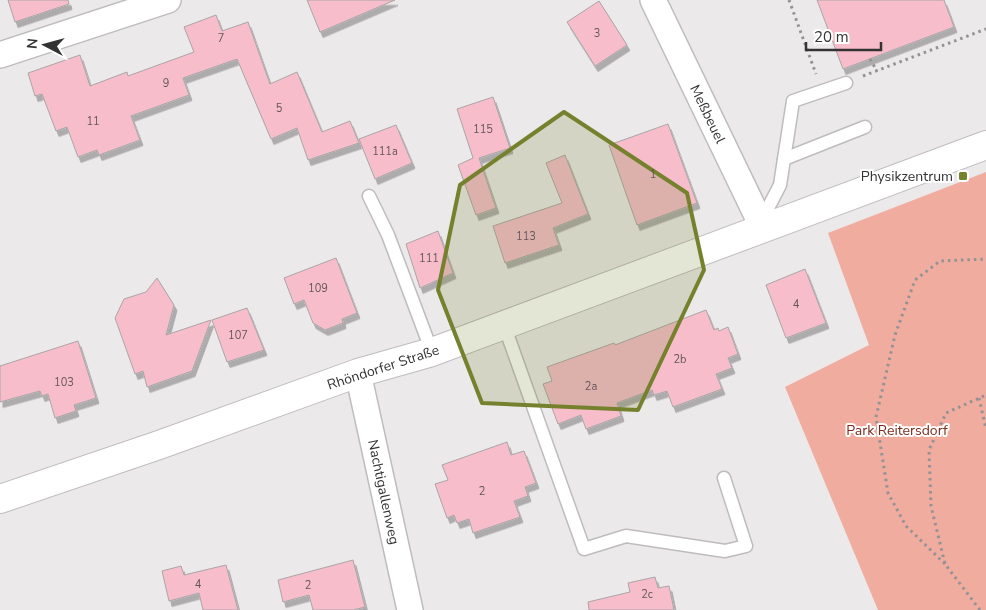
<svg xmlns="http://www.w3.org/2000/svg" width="986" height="610" viewBox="0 0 986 610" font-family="'Nunito Sans',sans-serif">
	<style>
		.green { fill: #f0ad9f }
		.building { fill: #f7bdcb; stroke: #a9a5a6; filter: url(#shadow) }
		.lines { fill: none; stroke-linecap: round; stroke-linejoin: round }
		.lane-casing { stroke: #bfbcbe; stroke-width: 15 }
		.street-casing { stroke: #bfbcbe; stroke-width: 28 }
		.secondary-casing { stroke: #bfbcbe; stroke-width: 30 }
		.path { stroke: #949294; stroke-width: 3; stroke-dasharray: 2.5 4; stroke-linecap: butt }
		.lane { stroke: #fff; stroke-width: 12 }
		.street { stroke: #fff; stroke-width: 25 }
		.secondary { stroke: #fff; stroke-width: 28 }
		.marked { fill: #76812d; fill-opacity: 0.2; stroke: #76812d; stroke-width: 4; stroke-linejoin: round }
		.poi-dot { fill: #76812d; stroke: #fff; stroke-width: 2 }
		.labels { text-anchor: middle; stroke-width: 4; stroke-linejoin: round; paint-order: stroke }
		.number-label { font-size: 11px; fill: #65565a }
		.street-label { font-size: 14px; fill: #343334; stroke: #fff }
		.poi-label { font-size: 14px; fill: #343334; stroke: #fff; text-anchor: end }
		.park-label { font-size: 14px; fill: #7c2b1e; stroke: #fff }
	</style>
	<defs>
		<filter id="shadow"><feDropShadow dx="3" dy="5.5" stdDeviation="0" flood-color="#0004"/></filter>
	</defs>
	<rect width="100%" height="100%" fill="#ece9eb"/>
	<path class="green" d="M986,172v438h-108l-93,-223 84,-42 -41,-112z"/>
	<g class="building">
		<path d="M8,0h60l1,4 -54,18z"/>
		<path d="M307,0h88l-75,32z"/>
		<path d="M817,0h127l10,27 -111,42z"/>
		<path d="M599,1l28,44 -32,21 -28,-44z"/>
		<path d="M216,15l6,16 26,-9 22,62 27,-12 25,60 28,-11 9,22 -51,17 -11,-32 -26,11 -34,-80 -54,19 6,17 -58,21 9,24 -41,15 -2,-5 -19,7 -11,-30 -11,4 -14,-37 -7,2 -7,-23 52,-18 10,31 37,-14 1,4 66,-24 -10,-25z"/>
		<path d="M493,97l17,51 -31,10 17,50 -20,7 -18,-50 15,-7 -16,-49z"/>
		<path d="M668,124l29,79 -60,22 -28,-80z"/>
		<path d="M396,125l16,38 -37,16 -16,-40z"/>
		<path d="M565,155l23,59 -35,14 6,17 -54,18 -12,-37 69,-23 -16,-40z"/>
		<path d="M438,231l15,42 -33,15 -14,-44z"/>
		<path d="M336,258l21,55 -15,6 1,4 -18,7 -12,-7 -9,-23 -10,4 -10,-26z"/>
		<path d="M805,269l21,54 -40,15 -20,-53z"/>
		<path d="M157,278l17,27 -8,30 45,-15 -19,51 -45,16 -4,-16 -8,3 -20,-56 9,-19 22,-7z"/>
		<path d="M247,308l17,42 -37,12 -15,-42z"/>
		<path d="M706,310l8,20 4,-2 1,3 9,-4 10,27 -10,4 4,10 -16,6 6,15 -49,18 -6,-16 -13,4 -2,-5 -35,13 4,13 -35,13 -5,-14 -23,9 -15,-40 9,-3 -5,-14 67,-24 1,2z"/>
		<path d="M78,341l18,57 -22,7 2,6 -21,7 -7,-24 -6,2 -2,-5 -40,11v-36z"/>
		<path d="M507,442l4,13 13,-4 12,32 -11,4 3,9 -14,5 6,16 -47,16 -4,-14 -12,4 -3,-8 -7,3 -12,-34 13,-4 -6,-15z"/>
		<path d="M353,560l12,47 -12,3h-40l-4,-15 -26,7 -5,-22z"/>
		<path d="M226,565l12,45h-35l-4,-17 -30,8 -7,-30 19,-5 3,9z"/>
		<path d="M655,577l3,11 11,-2 5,24h-85l-1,-8 42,-10 -2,-9z"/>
	</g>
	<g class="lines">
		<g class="lane-casing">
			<g id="lane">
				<path d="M784,159l81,-32"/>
				<path d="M369,196l19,39 44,117"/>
				<path d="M764,223l3,-13 13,-25 13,-84 53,-18"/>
				<path d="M504,325l80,224 42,-13 99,15 21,-5 -22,-68"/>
			</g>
		</g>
		<g class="street-casing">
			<g id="street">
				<path d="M653,0l110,228"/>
				<path d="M0,55l168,-55"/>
				<path d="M358,373l52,237"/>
			</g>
		</g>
		<g class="secondary-casing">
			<path id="secondary" d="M0,499l159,-54 199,-72 74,-21 554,-207"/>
		</g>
		<g class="path">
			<path d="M789,0l27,74"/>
			<path d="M870,59l7,12"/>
			<path d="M863,76l123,-47"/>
			<path d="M979,398l7,31"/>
			<path d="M945,564l-39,-38 -18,-33 -12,-76 19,-82 20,-55 25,-19 46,-2"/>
			<path d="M980,610l-35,-46 -14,-58 -2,-56 17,-37 40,-18"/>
		</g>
		<use href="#lane" class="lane"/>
		<use href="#street" class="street"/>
		<use href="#secondary" class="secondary"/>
	</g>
	<path class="marked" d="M564,112l123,81 17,77 -66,140 -156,-7 -44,-113 22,-105z"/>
	<rect class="poi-dot" x="958" y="171" width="10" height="10" rx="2.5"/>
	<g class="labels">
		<g class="number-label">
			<text x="597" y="37">3</text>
			<text x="221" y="42">7</text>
			<text x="166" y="87">9</text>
			<text x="279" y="112">5</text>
			<text x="93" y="125">11</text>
			<text x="483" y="133">115</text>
			<text x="385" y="155">111a</text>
			<text x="653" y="178">1</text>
			<text x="526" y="240">113</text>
			<text x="429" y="262">111</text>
			<text x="318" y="292">109</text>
			<text x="796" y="308">4</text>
			<text x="238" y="339">107</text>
			<text x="680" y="363">2b</text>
			<text x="64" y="386">103</text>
			<text x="591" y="390">2a</text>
			<text x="482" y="495">2</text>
			<text x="198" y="588">4</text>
			<text x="308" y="589">2</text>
			<text x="647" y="598">2c</text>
		</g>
		<g class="street-label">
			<text transform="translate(708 114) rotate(64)" y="5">Meßbeuel</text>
			<text transform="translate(383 367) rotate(-18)" y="5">Rhöndorfer Straße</text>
			<text transform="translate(384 492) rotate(78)" y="5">Nachtigallenweg</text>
		</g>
		<g class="poi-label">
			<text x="953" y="181">Physikzentrum</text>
		</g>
		<g class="park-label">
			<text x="897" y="435">Park Reitersdorf</text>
		</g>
	</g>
	<g transform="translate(45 45) rotate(276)" stroke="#ffffff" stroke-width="4" paint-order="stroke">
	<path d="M0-4L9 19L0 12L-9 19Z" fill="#343334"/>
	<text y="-8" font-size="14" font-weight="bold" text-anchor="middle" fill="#343334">N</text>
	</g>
	<path d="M806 42v8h75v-8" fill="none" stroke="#343334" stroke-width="2.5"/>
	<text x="814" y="42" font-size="15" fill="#343334" stroke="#ffffff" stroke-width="4" paint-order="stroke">20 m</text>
</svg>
